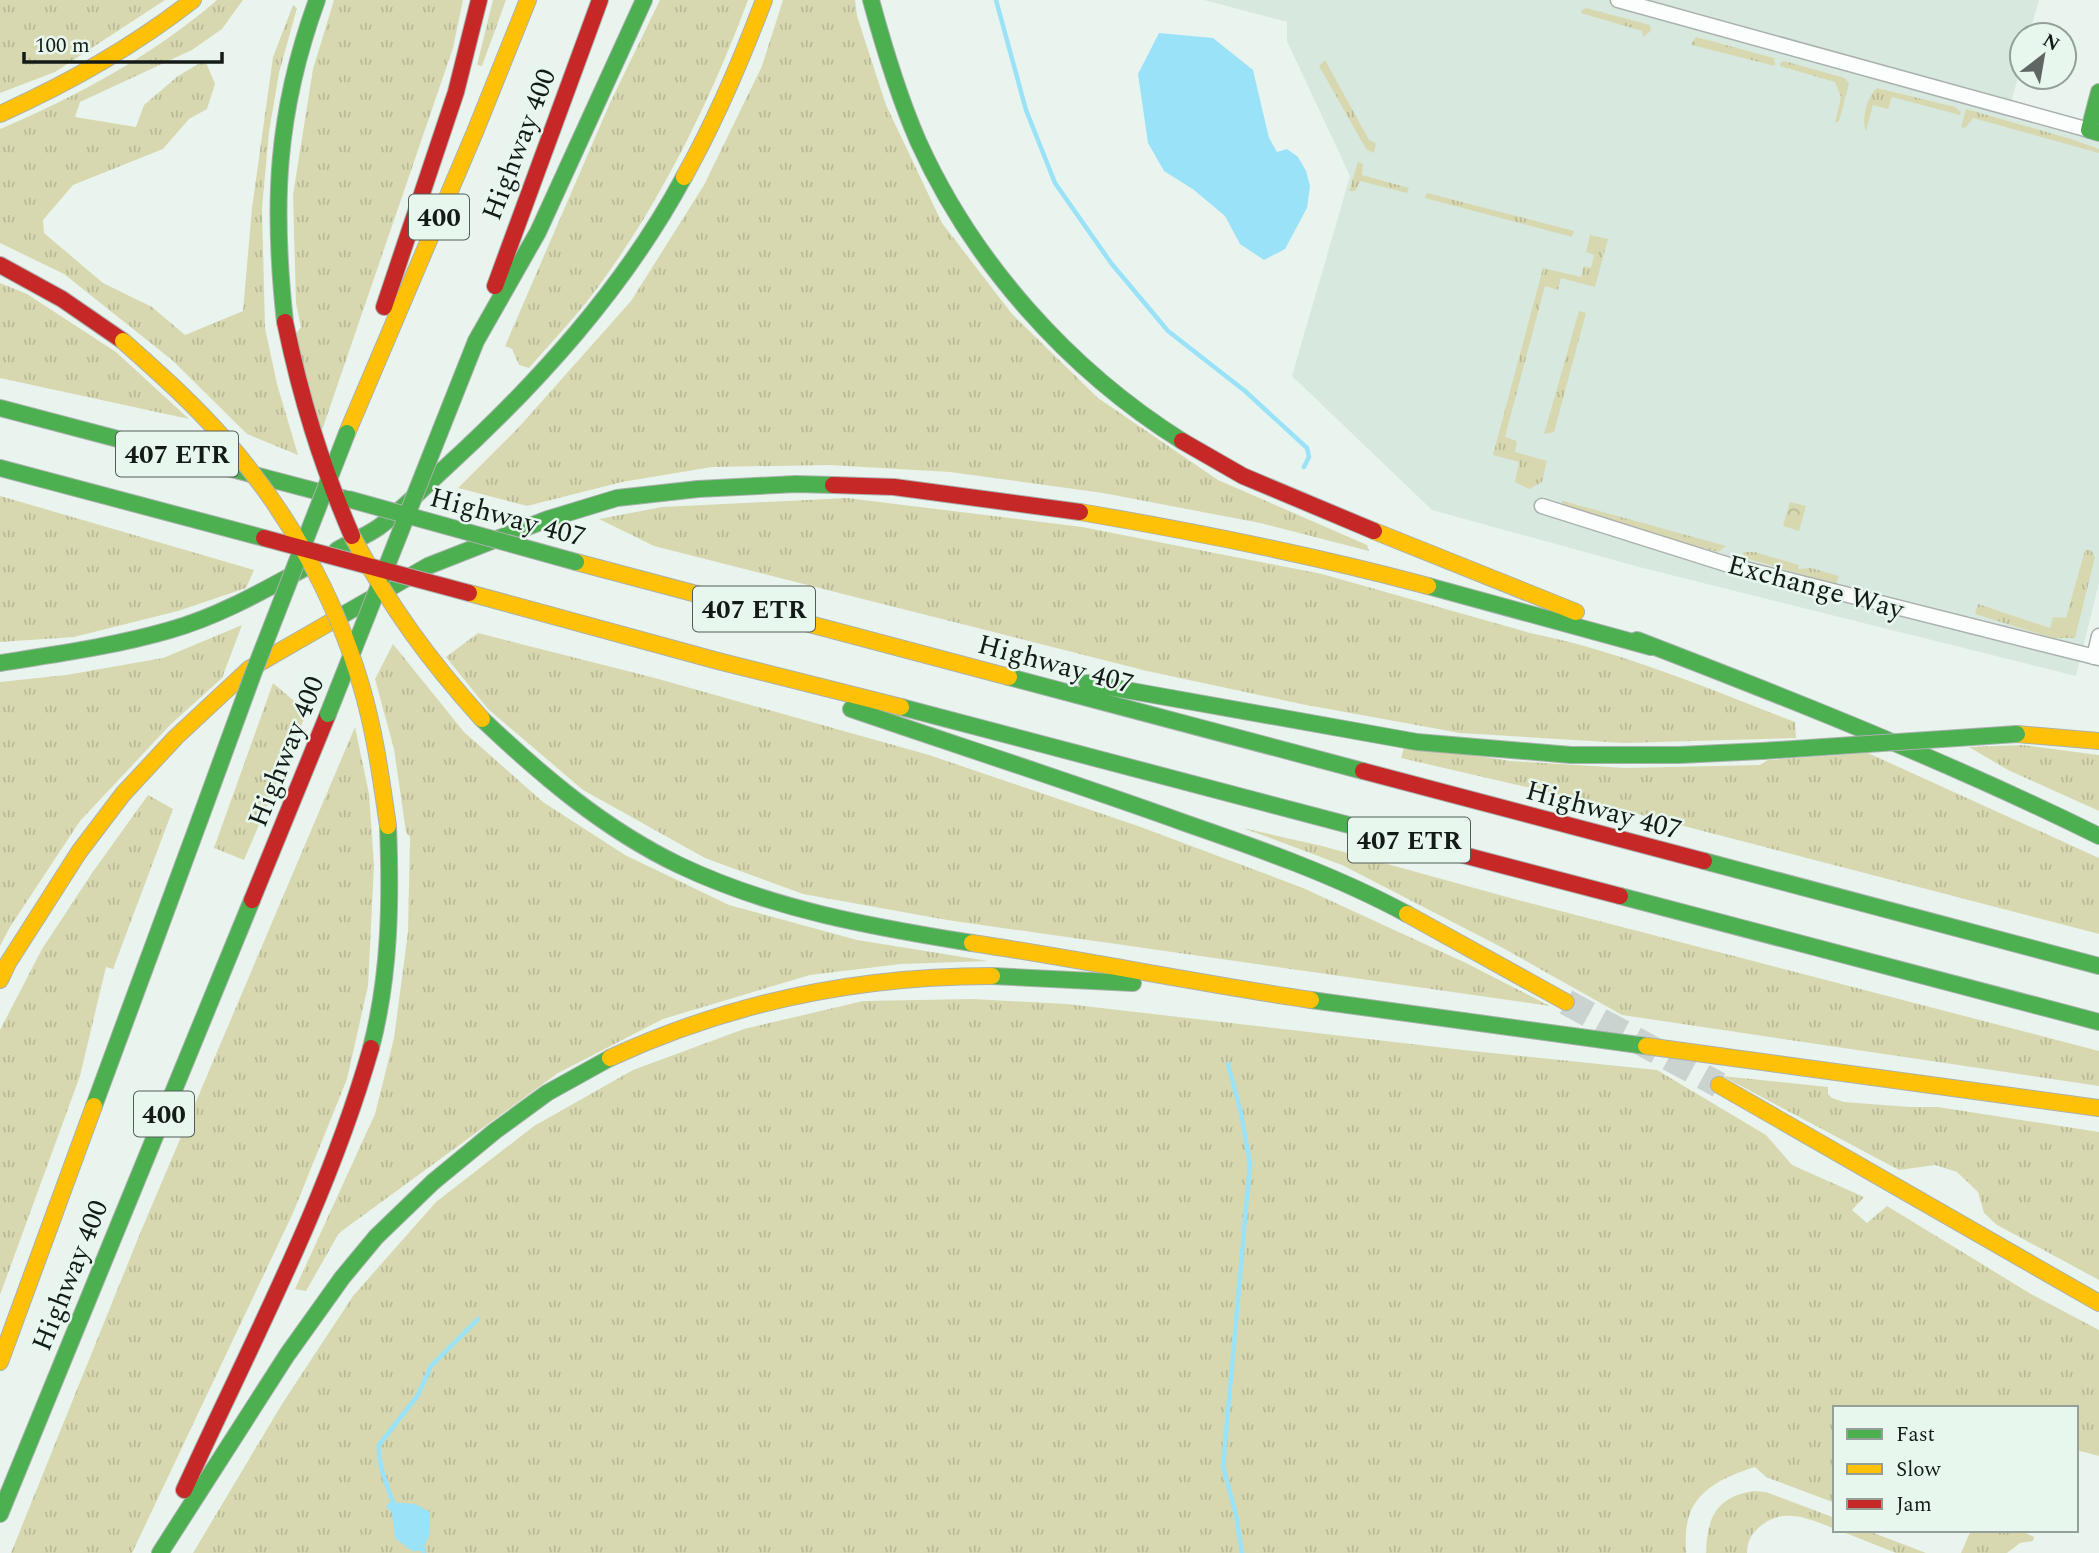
<svg xmlns="http://www.w3.org/2000/svg" width="2099" height="1553" viewBox="0 0 2099 1553" font-family="Spectral,serif">
	<style>
		.built { fill: #d7e8df }
		.grass { fill: url(#grass-tufts) }
		.park { fill: url(#park-crowns) }
		.water { fill: #9ae2f7 }
		.lines { fill: none; stroke-linecap: round; stroke-linejoin: round }
		.stream { stroke: #9ae2f7; stroke-width: 4.5 }
		.highway-tunnel { stroke: #cad3cf; stroke-width: 26; stroke-dasharray: 26 13; stroke-linecap: butt }
		.street-casing { stroke: #aab1ae; stroke-width: 17 }
		.fast-casing { stroke: #aab1ae; stroke-width: 18 }
		.slow-casing { stroke: #aab1ae; stroke-width: 18 }
		.jam-casing { stroke: #aab1ae; stroke-width: 18 }
		.street { stroke: #fcfdfd; stroke-width: 14 }
		.fast { stroke: #4caf50; stroke-width: 16 }
		.slow { stroke: #ffc107; stroke-width: 16 }
		.jam { stroke: #c62828; stroke-width: 16 }
		.fast-bridge-casing { stroke: #aab1ae; stroke-width: 18; stroke-linecap: butt }
		.slow-bridge-casing { stroke: #aab1ae; stroke-width: 18; stroke-linecap: butt }
		.jam-bridge-casing { stroke: #aab1ae; stroke-width: 18; stroke-linecap: butt }
		.fast-bridge { stroke: #4caf50; stroke-width: 16 }
		.slow-bridge { stroke: #ffc107; stroke-width: 16 }
		.jam-bridge { stroke: #c62828; stroke-width: 16 }
		.labels { text-anchor: middle; stroke-width: 5; stroke-linejoin: round; paint-order: stroke }
		.shield { fill: #e7f7ee; stroke: #535c58; stroke-width: 2 }
		.shield-label { font-size: 26px; font-weight: bold; fill: #141a17 }
		.street-label { font-size: 28px; fill: #141a17; stroke: #e7f7ee }
	</style>
	<defs>
		<pattern id="grass-tufts" width="24" height="20" patternUnits="userSpaceOnUse" patternTransform="scale(1.75)"><rect width="24" height="20" fill="#d8d8b0"/><path d="M3 7l-1-3M5 7V3M7 7l1-3M15 17l-1-3M17 17v-4M19 17l1-3" fill="none" stroke="#b8b997"/></pattern>
		<pattern id="park-crowns" width="20" height="18" patternUnits="userSpaceOnUse" patternTransform="scale(1.75)"><rect width="20" height="18" fill="#d8d8b0"/><path d="M2 6a3 3 0 1 1 6 0M12 15a3 3 0 1 1 6 0" fill="none" stroke="#b8b997"/></pattern>
	</defs>
	<rect width="100%" height="100%" fill="#eaf4ef"/>
	<path class="built" d="M1204,0h835l-10,35h-7v28l-15,54 92,24v442l-23,93 -437,-109 -207,-57 -140,-134 58,-200 -63,-135v-19z"/>
	<g class="grass">
		<path d="M0,0h165l-110,72 -55,21z"/>
		<path d="M217,0h26l-21,29 -30,21 -112,52 -5,15 61,10 8,-22 34,-29 27,-16 10,24 -8,25 -18,10 -26,30 -90,36 -30,35 1,13 59,50 49,24 33,28 58,-24 9,-103 21,-151 20,-52 4,3 -18,65 -10,59 -7,76 3,120 12,56 21,71 -51,-21 -75,-74 -108,-86 -64,-31v-114c78,-33 153,-74 217,-129z"/>
		<path d="M334,0h129l-10,48 -133,388 -24,-102 5,-7 -5,-24 -3,-108 20,-126z"/>
		<path d="M493,0h13l-24,66 -5,-1z"/>
		<path d="M660,0h88c-39,105 -94,216 -163,304 -18,22 -38,43 -56,64l-10,-3 -7,-16 -7,-3 105,-243z"/>
		<path d="M783,0h72l2,16 29,89 56,118 70,91 86,84 120,82 149,65 2,6 -109,-28 -157,-30 -153,-21 -121,-7 -117,2 -90,15 -95,24 -69,-18 61,-61 112,-126 73,-116 58,-119z"/>
		<path d="M1586,8l64,17 1,6 -8,6 -1,-6 -61,-18 1,-3z"/>
		<path d="M1696,37l78,21 1,8 -83,-21 -1,-2z"/>
		<path d="M1325,60l44,80 7,3 -2,10 -8,-4 -47,-83z"/>
		<path d="M1784,61l61,17 4,6 -10,37 -4,2 6,-26 -6,-15 -55,-16v-3z"/>
		<path d="M1877,88l78,19 6,5 -1,3 -68,-18 -4,12 -15,-4 -7,26c-5,-12 1,-34 11,-43z"/>
		<path d="M1966,109l105,30 28,10v4l-126,-35 -8,10 -4,-1z"/>
		<path d="M1358,162l5,2 -1,11 47,13 -2,5 -47,-12 -5,10h-6z"/>
		<path d="M1427,193l147,38 -2,6 -147,-39z"/>
		<path d="M1590,235l18,4 -13,48 -34,-9 -3,12 -13,-4 -40,151 12,4 -2,11 32,9 -5,21 -13,7 -14,-7 4,-20 -26,-7 50,-187 38,9 3,-11 7,2 3,-13 -8,-3z"/>
		<path d="M0,283l27,11 89,58 73,67 -189,-41z"/>
		<path d="M1579,311l7,2 -32,119 -10,2z"/>
		<path d="M0,496l21,6 233,68 -8,18 -68,23 -104,26 -74,5z"/>
		<path d="M847,498l235,29 240,47 208,59c91,18 179,56 265,89l1,16 -172,5 -164,-10 -159,-29 -154,-33 -493,-125 -55,-27 63,-12z"/>
		<path d="M1563,501l163,45 -8,6 -136,-38 -20,-11z"/>
		<path d="M2085,550h6l4,7 -20,81h-22l-78,-24 3,-10 72,24 3,-11 13,1z"/>
		<path d="M1743,552h12l44,13 -1,4 13,-1 28,8 -3,8 -91,-26z"/>
		<path d="M242,625l-20,53 -52,47 -90,96 -70,106 -10,19v-264l66,-7 97,-17z"/>
		<path d="M478,633l177,45 274,77 209,71 165,62 163,75 84,43 -603,-86 -144,-26 -98,-36 -122,-68 -95,-81 -42,-52z"/>
		<path d="M393,644l71,88 79,70 82,53 104,50 128,35 131,21 -87,3 -91,11 -147,44 -105,54 -219,160 -33,58 -11,-2 80,-175 19,-76 14,-106 2,-95 -4,-5 -12,-83 -19,-70z"/>
		<path d="M273,683l34,29 -63,148 -30,-12z"/>
		<path d="M355,727l14,67 5,71 -6,121 -21,93 -54,134 -161,340h-121l130,-322z"/>
		<path d="M1405,744l105,17 116,7 134,-3 8,-5 100,-7 231,105v76l-500,-130 -198,-46z"/>
		<path d="M2023,745l76,10v56l-91,-41 -39,-23z"/>
		<path d="M148,795l25,14 -60,160 -7,-2 -26,109 -80,219v-265l42,-81 50,-76z"/>
		<path d="M1243,828l79,18 196,54 581,151v35l-477,-71 -121,-68 -159,-82z"/>
		<path d="M973,999l94,5 396,46 194,20 109,65 26,30 72,32 -12,13 15,13 20,-17 144,88 68,36v126l-23,-6v-42h-241v95l-69,-26 -11,-10c-29,9 -63,23 -68,58 -2,9 -1,19 -1,28h-1493l89,-149 71,-108 83,-94 98,-76 99,-56 111,-41 119,-28z"/>
		<path d="M1722,1076l106,11v7l4,4 12,4 66,5h28l161,25v148l-102,-55 -13,-12 -6,-21 -21,-20 -22,-7 -36,5z"/>
		<path d="M1753,1491l13,1 69,26v11c-25,-10 -50,-22 -73,-4 -10,7 -15,16 -15,28h-41c1,-35 10,-56 47,-62z"/>
		<path d="M1838,1530h28l60,23h-30z"/>
		<path d="M1971,1530h49l14,7 -1,4 -13,2 -13,10h-46z"/>
	</g>
	<path class="park" d="M1790,502l16,4 -7,25 -16,-5z"/>
	<g class="water">
		<path d="M1159,33l54,5 40,32 16,68 8,14 10,-3 11,8 8,14 4,15 -3,22 -22,41 -21,11 -24,-16 -15,-28 -31,-26 -30,-19 -16,-28 -10,-69z"/>
		<path d="M390,1502l25,2 15,8v22l-8,17h-10l-17,-13 -3,-25 -6,-7z"/>
	</g>
	<g class="lines">
		<g class="stream">
			<path d="M996,0l30,110 29,73 56,80 57,68 77,60 62,57 2,9 -5,10"/>
			<path d="M1228,1064l13,49 9,51 -27,302 13,49 6,38"/>
			<path d="M393,1502c-6,-17 -16,-39 -14,-57l39,-50 13,-29 47,-47"/>
			<path d="M423,1548l1,5"/>
		</g>
		<path class="highway-tunnel" d="M1566,1002l153,83"/>
		<g class="street-casing">
			<g id="street">
				<path d="M1618,0l471,130"/>
				<path d="M1542,506l187,59 370,93"/>
				<path d="M2094,657l5,-21"/>
			</g>
		</g>
		<g class="fast-casing">
			<g id="fast">
				<path d="M871,0c13,48 27,95 47,141 55,122 151,229 264,300"/>
				<path d="M2099,92l-10,38 10,3"/>
				<path d="M285,322c-13,-118 -9,-209 32,-322"/>
				<path d="M476,341l62,-109 106,-232"/>
				<path d="M0,408l346,91"/>
				<path d="M0,468l264,70"/>
				<path d="M337,550c14,-8 29,-14 42,-23 24,-18 45,-40 67,-60 92,-84 178,-179 238,-290"/>
				<path d="M1428,586l223,61"/>
				<path d="M334,620l94,-54 120,-47 69,-21 81,-9 98,-5 37,1"/>
				<path d="M1637,640c156,60 312,122 462,196"/>
				<path d="M0,663c57,-9 115,-17 170,-33 47,-13 91,-38 133,-61"/>
				<path d="M1009,677l354,94"/>
				<path d="M1087,683l330,59 154,13h108l83,-4"/>
				<path d="M901,707l486,128"/>
				<path d="M851,709c111,38 223,74 334,114 75,26 152,53 222,91"/>
				<path d="M482,719c59,56 122,110 197,146 92,44 193,62 293,78"/>
				<path d="M1704,861l395,105"/>
				<path d="M1620,896l479,126"/>
				<path d="M992,976l141,7"/>
				<path d="M1311,1000l335,46"/>
				<path d="M371,1048c19,-73 20,-147 17,-222"/>
				<path d="M94,1106l106,-287"/>
				<path d="M0,1514l252,-614"/>
				<path d="M160,1553l127,-198 55,-77 34,-41 57,-55 62,-51 52,-38 63,-35"/>
			</g>
		</g>
		<g class="slow-casing">
			<g id="slow">
				<path d="M0,114c69,-31 133,-67 193,-114"/>
				<path d="M684,177c32,-57 57,-116 80,-177"/>
				<path d="M347,433l128,-301 53,-132"/>
				<path d="M1080,512c117,20 233,43 348,74"/>
				<path d="M1374,531l202,81"/>
				<path d="M576,562l433,115"/>
				<path d="M469,593l249,68 183,46"/>
				<path d="M2017,734l82,7"/>
				<path d="M1407,914l159,88"/>
				<path d="M972,943c113,17 225,40 339,57"/>
				<path d="M0,980l8,-17 71,-111 44,-58 53,-57 73,-68 85,-49"/>
				<path d="M1646,1046l453,62"/>
				<path d="M610,1058c121,-56 250,-82 382,-82"/>
				<path d="M1719,1085l380,218"/>
				<path d="M0,1362l94,-256"/>
			</g>
		</g>
		<g class="jam-casing">
			<g id="jam">
				<path d="M0,265l62,34 61,42"/>
				<path d="M495,286l105,-286"/>
				<path d="M384,307l72,-215 23,-92"/>
				<path d="M1182,441l61,35 131,55"/>
				<path d="M833,485l61,2 186,25"/>
				<path d="M1363,771l341,90"/>
				<path d="M1387,835l233,61"/>
				<path d="M252,900l76,-186"/>
				<path d="M184,1490c66,-145 143,-288 187,-442"/>
			</g>
		</g>
		<use href="#street" class="street"/>
		<use href="#fast" class="fast"/>
		<use href="#slow" class="slow"/>
		<use href="#jam" class="jam"/>
		<g class="fast-bridge-casing">
			<g id="fast-bridge">
				<path d="M348,499l228,63"/>
				<path d="M328,714l148,-373"/>
				<path d="M1762,751l255,-17"/>
				<path d="M200,819l53,-145 94,-241"/>
			</g>
		</g>
		<g class="slow-bridge-casing">
			<g id="slow-bridge">
				<path d="M123,341c36,32 71,63 103,100 61,69 109,155 135,244 14,47 20,93 27,141"/>
				<path d="M352,536c39,72 76,123 130,183"/>
			</g>
		</g>
		<g class="jam-bridge-casing">
			<g id="jam-bridge">
				<path d="M285,322c16,77 36,142 67,214"/>
				<path d="M264,538l205,55"/>
			</g>
		</g>
		<use href="#fast-bridge" class="fast-bridge"/>
		<use href="#slow-bridge" class="slow-bridge"/>
		<use href="#jam-bridge" class="jam-bridge"/>
	</g>
	<g class="labels">
		<g class="shield">
			<rect x="409" y="194.5" width="60" height="45" rx="5"/>
			<rect x="116" y="431.5" width="122" height="45" rx="5"/>
			<rect x="693" y="586.5" width="122" height="45" rx="5"/>
			<rect x="1348" y="817.5" width="122" height="45" rx="5"/>
			<rect x="134" y="1091.5" width="60" height="45" rx="5"/>
		</g>
		<g class="shield-label">
			<text x="439" y="226">400</text>
			<text x="177" y="463">407 ETR</text>
			<text x="754" y="618">407 ETR</text>
			<text x="1409" y="849">407 ETR</text>
			<text x="164" y="1123">400</text>
		</g>
		<g class="street-label">
			<text transform="translate(518 144) rotate(-69)" y="10">Highway 400</text>
			<text transform="translate(508 516) rotate(15)" y="10">Highway 407</text>
			<text transform="translate(1816 586) rotate(15)" y="10">Exchange Way</text>
			<text transform="translate(1056 663) rotate(15)" y="10">Highway 407</text>
			<text transform="translate(285 751) rotate(-68)" y="10">Highway 400</text>
			<text transform="translate(1604 809) rotate(15)" y="10">Highway 407</text>
			<text transform="translate(69 1275) rotate(-68)" y="10">Highway 400</text>
		</g>
	</g>
	<rect x="1833" y="1406" width="245" height="126" fill="#e7f7ee" stroke="#939f98" stroke-width="2"/>
	<rect x="1847" y="1429" width="35" height="10" fill="#4caf50" stroke="#939f98" stroke-width="2"/>
	<text x="1896" y="1441" font-size="21" fill="#141a17">Fast</text>
	<rect x="1847" y="1464" width="35" height="10" fill="#ffc107" stroke="#939f98" stroke-width="2"/>
	<text x="1896" y="1476" font-size="21" fill="#141a17">Slow</text>
	<rect x="1847" y="1499" width="35" height="10" fill="#c62828" stroke="#939f98" stroke-width="2"/>
	<text x="1896" y="1511" font-size="21" fill="#141a17">Jam</text>
	<g transform="translate(2043 56) rotate(31)"><circle r="33" fill="#e7f7ee" stroke="#939f98" stroke-width="2"/>
	<path d="M0-5L12 26L0 18L-12 26Z" fill="#5f6663"/>
	<text y="-10" font-size="19" font-weight="bold" text-anchor="middle" fill="#141a17">N</text>
	</g>
	<path d="M24 52v10h198v-10" fill="none" stroke="#141a17" stroke-width="3.5"/>
	<text x="35" y="52" font-size="21" fill="#141a17" stroke="#e7f7ee" stroke-width="5" paint-order="stroke">100 m</text>
</svg>
